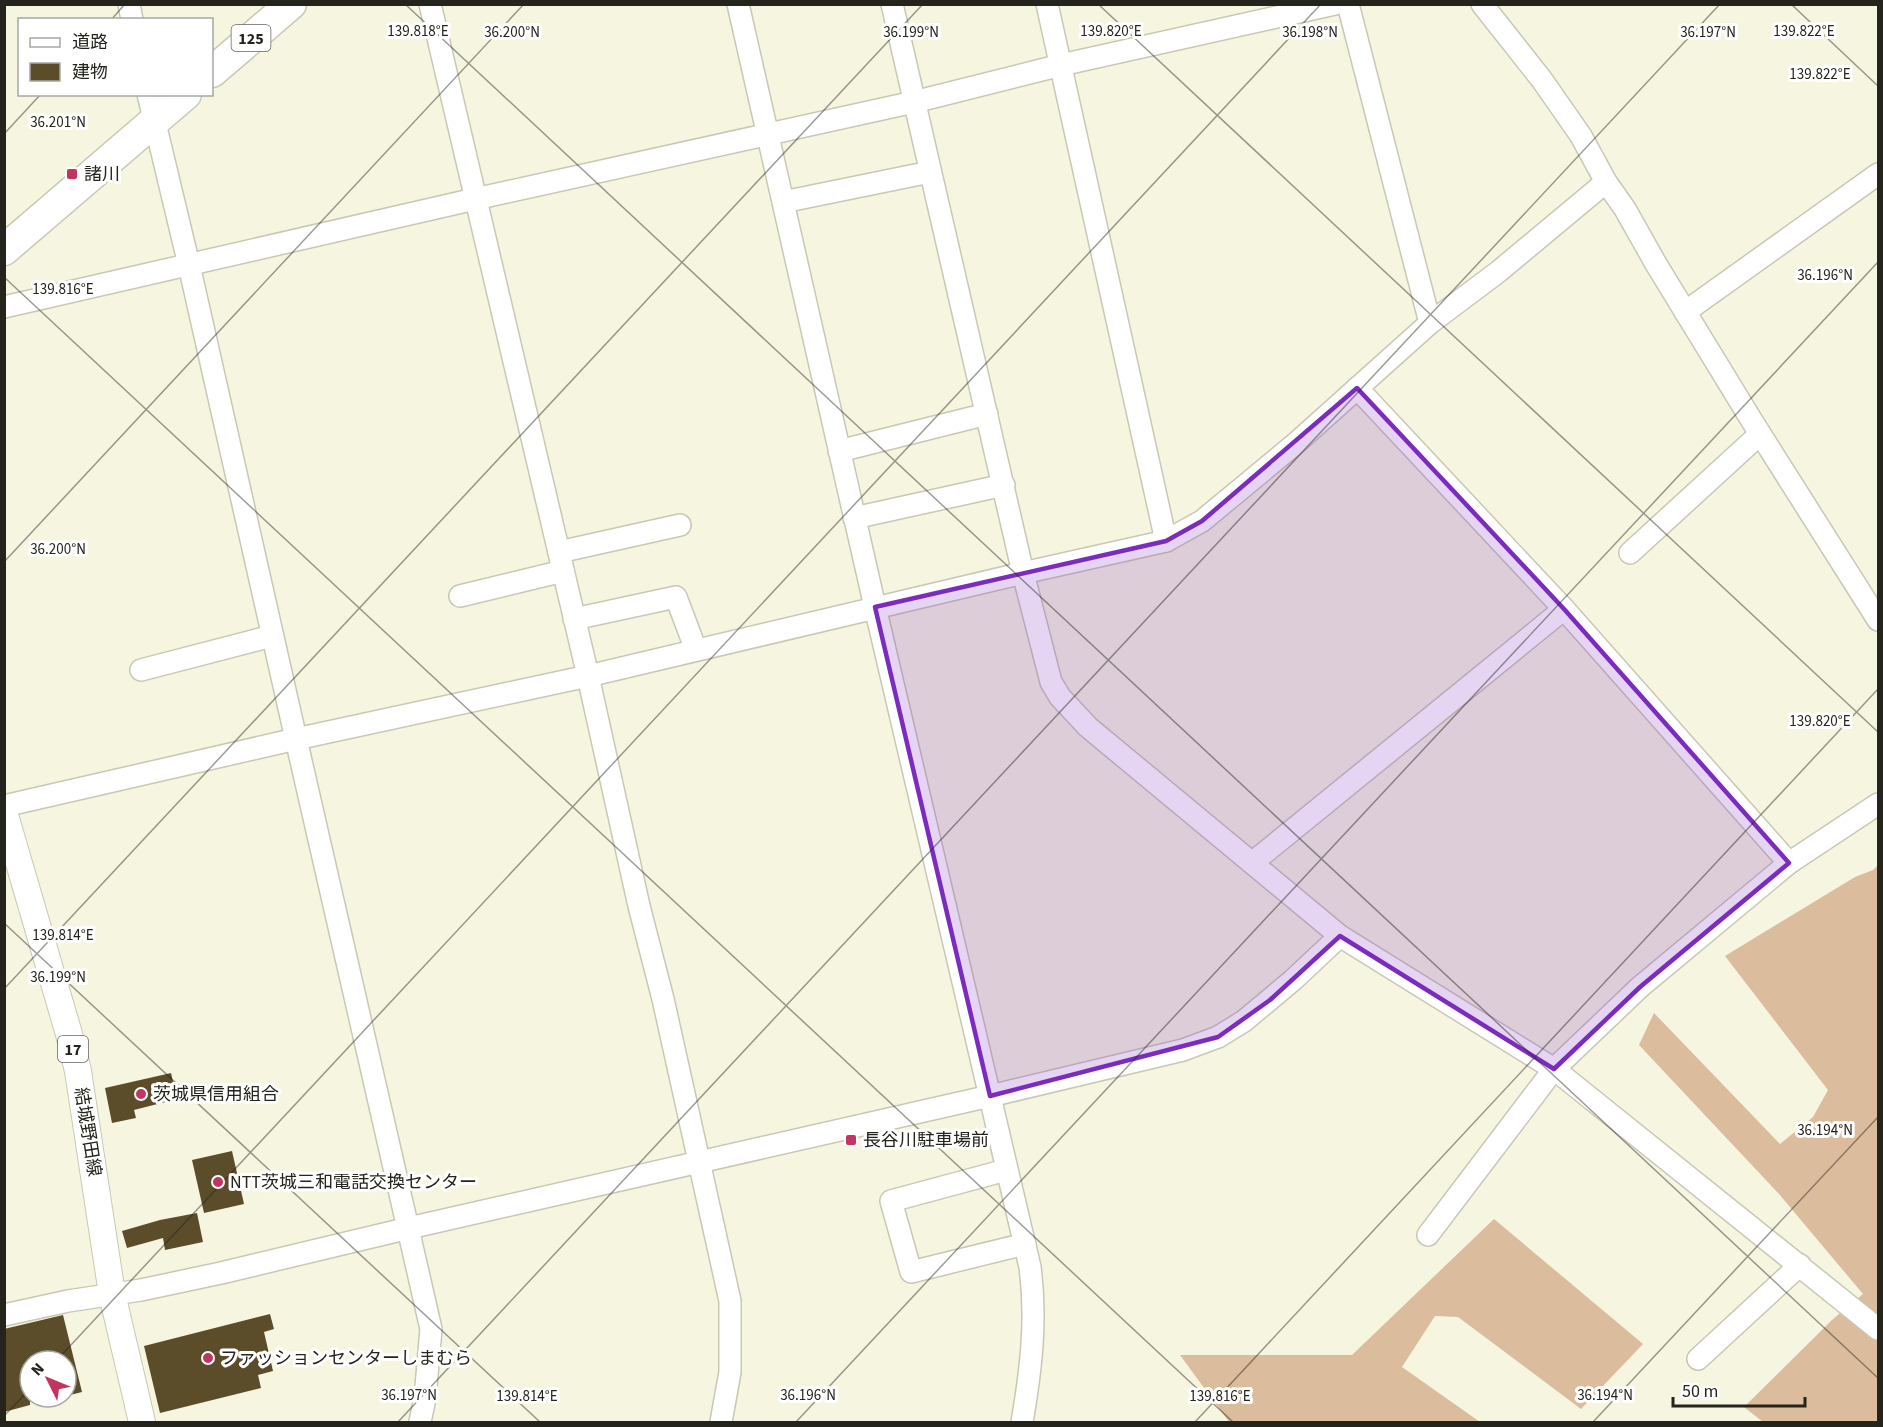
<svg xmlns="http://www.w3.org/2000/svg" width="1883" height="1427" viewBox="0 0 1883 1427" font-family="'Source Sans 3','Noto Sans JP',sans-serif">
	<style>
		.forest { fill: #dbbc9d }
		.building { fill: #5c4d2a }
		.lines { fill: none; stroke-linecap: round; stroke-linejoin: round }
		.minor-casing { stroke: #c9c8b4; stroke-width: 24 }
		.major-casing { stroke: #c9c8b4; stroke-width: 28 }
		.highway-casing { stroke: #c9c8b4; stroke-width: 33 }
		.minor { stroke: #fff; stroke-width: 21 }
		.major { stroke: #fff; stroke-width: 26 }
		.highway { stroke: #fff; stroke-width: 30 }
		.marked { fill: #7b2cbf; fill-opacity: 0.2; stroke: #7b2cbf; stroke-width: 4.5; stroke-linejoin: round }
		.ticks { fill: none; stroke: #24241c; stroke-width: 1.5; stroke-opacity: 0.45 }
		.poi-dot { fill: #c33561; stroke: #fff; stroke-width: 2 }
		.labels { text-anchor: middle; stroke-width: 6; stroke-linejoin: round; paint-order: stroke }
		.shield { fill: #fff; stroke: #666660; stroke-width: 1.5 }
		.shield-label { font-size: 16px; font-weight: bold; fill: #24241c }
		.poi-label { font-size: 18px; fill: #24241c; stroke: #fff; text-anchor: start }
		.street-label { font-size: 18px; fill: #24241c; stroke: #fff }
		.ticks-label { font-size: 15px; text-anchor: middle; fill: #24241c; stroke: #fff; stroke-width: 6; stroke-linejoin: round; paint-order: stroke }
	</style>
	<rect width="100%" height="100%" fill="#f6f5e0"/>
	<g class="forest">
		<path d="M1878,865v557h-115l-19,-15 88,-87 31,-26 -84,-100 -140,-149 15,-32 126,131 33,-27 15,-27 -103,-134 130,-79 18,-7z"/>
		<path d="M1494,1219l149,125 -62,65 -123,-92 -23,-1 -33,51 78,55h-251l-49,-67h172z"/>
	</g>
	<g class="building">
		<path d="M171,1073l6,26 -43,11 2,8 -24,5 -7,-35z"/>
		<path d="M232,1151l12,53 -40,9 -12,-53z"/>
		<path d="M197,1213l6,29 -38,8 -2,-12 -36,10 -5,-17 38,-11z"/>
		<path d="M270,1314l4,15 -10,3 9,39 -15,4 3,13 -101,25 -16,-67z"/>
		<path d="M63,1315l19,77 -16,4v-35h-36v44l-26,7v-83z"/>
	</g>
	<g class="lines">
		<g class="minor-casing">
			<g id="minor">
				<path d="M129,4l3,16"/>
				<path d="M430,4l158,672 51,230 24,93 67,302v71l-9,50"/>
				<path d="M738,4l137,603 155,660c7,53 1,103 -8,155"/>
				<path d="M892,4l131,569 28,109 9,15 28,30 252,209 214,133 324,260"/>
				<path d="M1047,4l119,537"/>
				<path d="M1348,4l82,319"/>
				<path d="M1482,4l60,76 39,56 25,46 19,27 31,55 96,157 126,199"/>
				<path d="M148,94l41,171 107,474 135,590 -6,69 -5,24"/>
				<path d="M783,202l147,-30"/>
				<path d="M4,307l471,-108 439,-97 147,-37 274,-61"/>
				<path d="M1685,312l193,-138"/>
				<path d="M1357,388l207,221 225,254"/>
				<path d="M839,451l148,-37"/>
				<path d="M854,518l150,-33"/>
				<path d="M559,552l121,-27"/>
				<path d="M1630,553l130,-119"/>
				<path d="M460,596l103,-25"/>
				<path d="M574,619l102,-22 20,53"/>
				<path d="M141,670l131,-34"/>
				<path d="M4,806l292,-67 292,-63 435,-103 143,-32 36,-20 93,-77 135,-121 68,-51 108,-90"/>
				<path d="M1252,863l312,-254"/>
				<path d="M1006,1170l-115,31 20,71 114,-28"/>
				<path d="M1428,1235l126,-166 86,-82 149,-124 89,-59"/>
				<path d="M4,1315l64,-14 73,-11 80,-17 188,-45 581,-132 193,-46 35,-13 26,-16 49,-41 47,-44"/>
				<path d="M1698,1359l102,-94"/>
			</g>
		</g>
		<g class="major-casing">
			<path id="major" d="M4,812l65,222 9,37 34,223 30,128"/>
		</g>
		<g class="highway-casing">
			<g id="highway">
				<path d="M212,72l79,-68"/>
				<path d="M4,250l182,-156"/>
			</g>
		</g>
		<use href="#minor" class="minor"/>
		<use href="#major" class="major"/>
		<use href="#highway" class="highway"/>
	</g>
	<path class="marked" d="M1357,388l207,221 225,254 -149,124 -86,82 -214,-133 -70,64 -52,37 -228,59 -115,-489 291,-66 36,-20z"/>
	<path class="ticks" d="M405,4l1473,1374M1098,4l780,728M1791,4l87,82M111,20l14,-16M4,134l37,-40M4,277l1229,1145M4,562l520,-558M4,923l536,499M4,989l919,-985M56,1361l1265,-1357M4,1416l26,-27M398,1422l1322,-1418M796,1422l1082,-1160M1195,1422l683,-733M1593,1422l285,-305"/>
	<g class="poi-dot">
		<rect x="66" y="168" width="12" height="12" rx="3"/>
		<circle cx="141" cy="1094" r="6"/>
		<rect x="845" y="1134" width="12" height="12" rx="3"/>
		<circle cx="218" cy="1182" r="6"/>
		<circle cx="208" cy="1358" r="6"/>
	</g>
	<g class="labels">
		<g class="shield">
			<rect x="231.5" y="25" width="39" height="26" rx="4.5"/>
			<rect x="58" y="1036" width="30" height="26" rx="4.5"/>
		</g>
		<g class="shield-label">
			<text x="251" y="44">125</text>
			<text x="73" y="1055">17</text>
		</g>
		<g class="poi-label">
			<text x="84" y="180">諸川</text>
			<text x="153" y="1100">茨城県信用組合</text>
			<text x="863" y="1146">長谷川駐車場前</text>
			<text x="230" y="1188">NTT茨城三和電話交換センター</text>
			<text x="220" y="1364">ファッションセンターしまむら</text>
		</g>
		<g class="street-label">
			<text transform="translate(88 1132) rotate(81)" y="6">結城野田線</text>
		</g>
	</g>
	<g class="ticks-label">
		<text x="418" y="36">139.818°E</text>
		<text x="1111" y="36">139.820°E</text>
		<text x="1804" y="36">139.822°E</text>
		<text x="512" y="37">36.200°N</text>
		<text x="911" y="37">36.199°N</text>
		<text x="1310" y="37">36.198°N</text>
		<text x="1708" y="37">36.197°N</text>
		<text x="1820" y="79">139.822°E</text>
		<text x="58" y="127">36.201°N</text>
		<text x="1825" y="280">36.196°N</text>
		<text x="63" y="294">139.816°E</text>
		<text x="58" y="554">36.200°N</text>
		<text x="1820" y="726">139.820°E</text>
		<text x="63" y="940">139.814°E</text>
		<text x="58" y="982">36.199°N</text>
		<text x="1825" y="1135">36.194°N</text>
		<text x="409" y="1400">36.197°N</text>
		<text x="808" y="1400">36.196°N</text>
		<text x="1605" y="1400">36.194°N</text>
		<text x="527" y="1401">139.814°E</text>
		<text x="1220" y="1401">139.816°E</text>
	</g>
	<rect width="1883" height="1427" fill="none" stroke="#24241c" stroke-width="12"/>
	<rect x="18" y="18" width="195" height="78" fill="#ffffff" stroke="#a7a7a4" stroke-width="1.5"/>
	<rect x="30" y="38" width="30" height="9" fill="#ffffff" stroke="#a7a7a4" stroke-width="1.5"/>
	<text x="72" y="48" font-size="18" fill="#24241c">道路</text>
	<rect x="30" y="63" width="30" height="18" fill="#5c4d2a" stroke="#a7a7a4" stroke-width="1.5"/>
	<text x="72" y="78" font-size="18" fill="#24241c">建物</text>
	<g transform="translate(48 1379) rotate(313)"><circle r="28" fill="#ffffff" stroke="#a7a7a4" stroke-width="1.5"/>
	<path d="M0-4.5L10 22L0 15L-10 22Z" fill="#c33561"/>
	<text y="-9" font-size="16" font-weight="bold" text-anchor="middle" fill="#24241c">N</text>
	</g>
	<path d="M1673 1397v9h132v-9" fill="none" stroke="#24241c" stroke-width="3"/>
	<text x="1682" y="1397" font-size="18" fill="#24241c" stroke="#ffffff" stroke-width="4.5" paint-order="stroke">50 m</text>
</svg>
